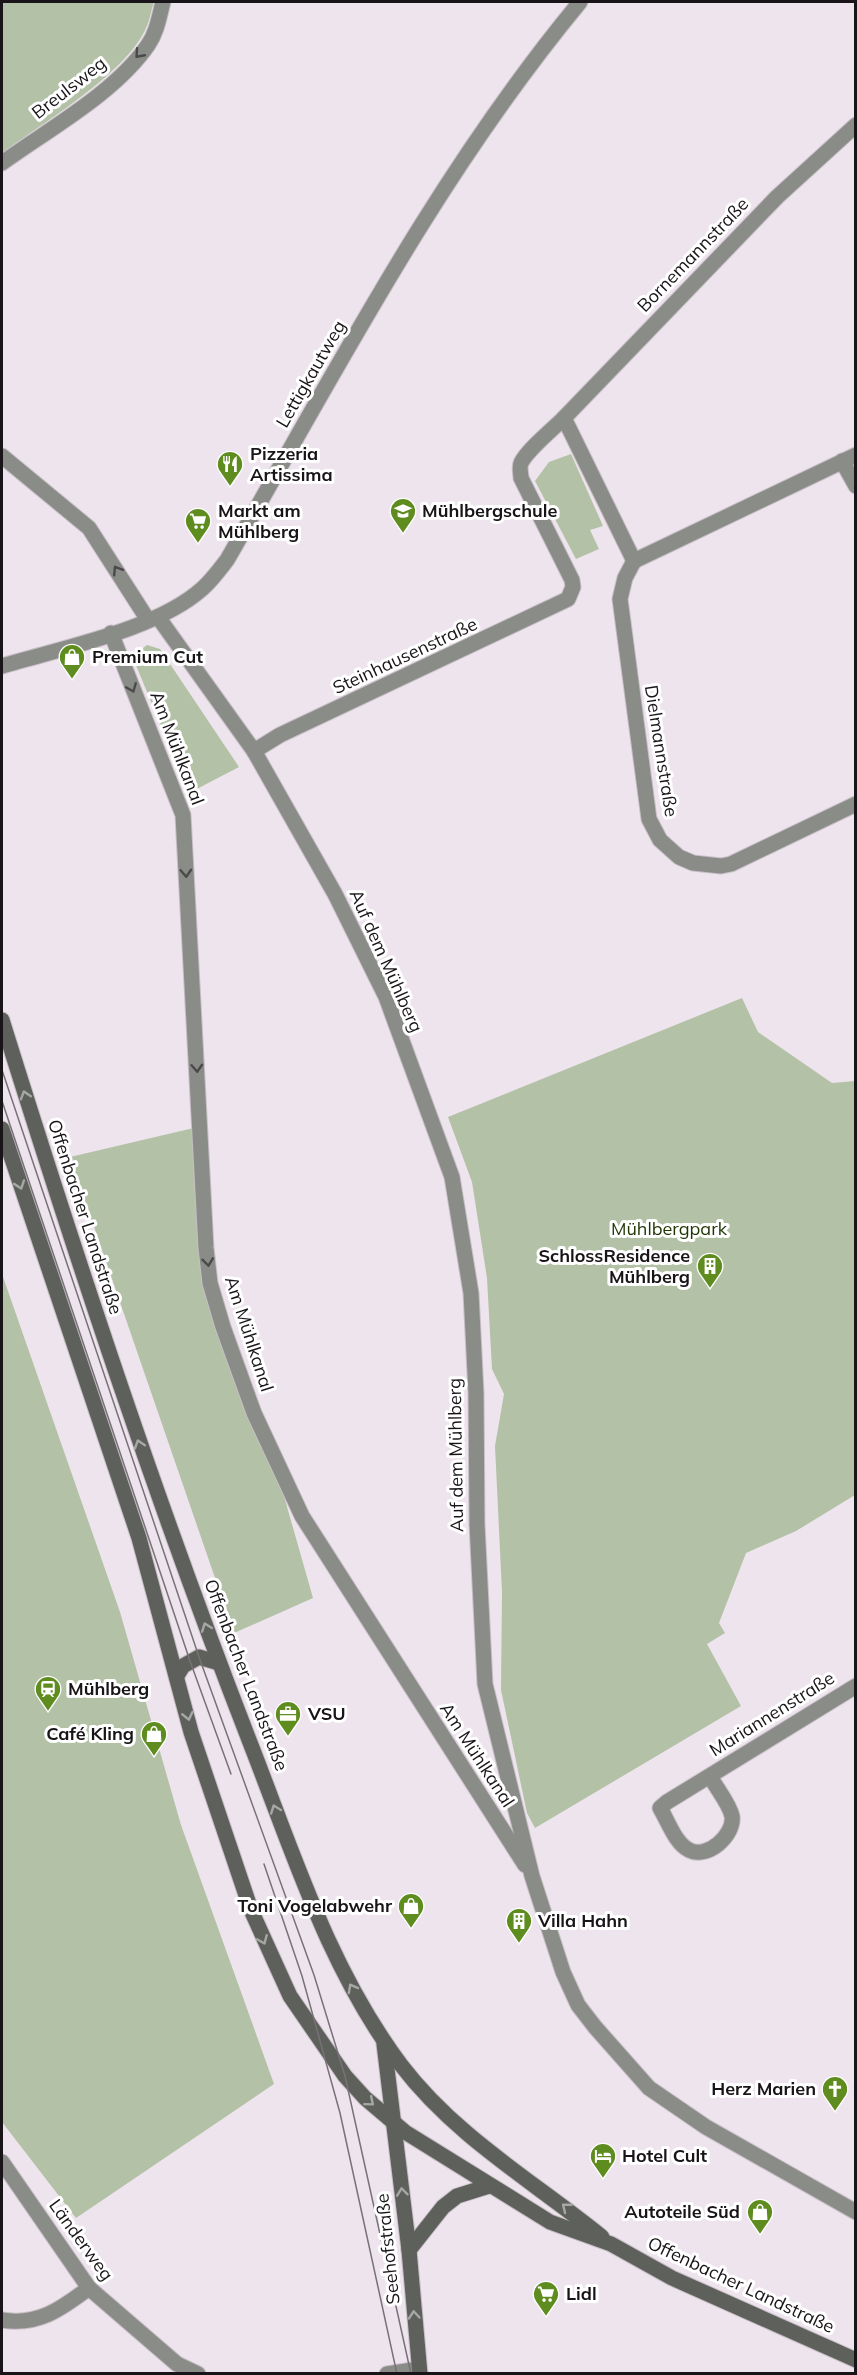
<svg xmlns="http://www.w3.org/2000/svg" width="857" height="2375" viewBox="0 0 857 2375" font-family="Mulish,sans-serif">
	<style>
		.green { fill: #b3c1a6 }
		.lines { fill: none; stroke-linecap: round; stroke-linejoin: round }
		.street-casing { stroke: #c7bfc6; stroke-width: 17 }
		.secondary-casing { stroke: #c7bfc6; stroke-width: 17 }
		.street { stroke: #8a8c88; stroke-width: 15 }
		.secondary { stroke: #5e615b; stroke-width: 15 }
		.tram { stroke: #787177; stroke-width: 1.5 }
		.oneway { stroke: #4b4a4a }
		.oneway2 { stroke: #a6a8a5 }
		.labels { text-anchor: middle; stroke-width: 6; stroke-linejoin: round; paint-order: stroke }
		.street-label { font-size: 18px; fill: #181417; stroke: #fff }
		.poi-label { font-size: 18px; font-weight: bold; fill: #181417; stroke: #fff; text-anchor: start }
		.park-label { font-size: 18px; fill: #1f3400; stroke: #fff }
	</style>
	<rect width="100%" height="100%" fill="#eee4ed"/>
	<g class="green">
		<path d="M2,2h152c-3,8 -4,18 -8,26 -19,45 -105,96 -144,125z"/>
		<path d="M571,454l32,72 -13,4 9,19 -23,10 -41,-78 14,-19z"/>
		<path d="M147,645l13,4 79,118 -50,26 -54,-130 -1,-8z"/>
		<path d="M742,998l16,34 74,51 23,-2v414l-59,36 -50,22 -27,70 6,10 -18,11 34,62 -206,122 -8,-15 -26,-123 1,-98 -7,-146 9,-52 -12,-25 -5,-91 -15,-96 -24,-65z"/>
		<path d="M198,1127l13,162 63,172 39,137 -79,35 -164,-476z"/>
		<path d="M2,1274l118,338 61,213 93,259 -198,134 -74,-96z"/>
	</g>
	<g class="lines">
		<g class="street-casing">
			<g id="street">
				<path d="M2,163c47,-34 113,-70 146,-118 9,-13 11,-28 15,-43"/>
				<path d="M2,456l87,72 59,92"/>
				<path d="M842,461l14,25"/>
				<path d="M634,561l-70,-143 213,-221 79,-72"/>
				<path d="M634,561l-9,17 -5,21 29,220 11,21 19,17 14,6 28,3 10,-2 125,-60"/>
				<path d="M634,561l222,-106"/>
				<path d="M158,617l96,134 81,143 51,103 66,180 19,116 5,100 1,131 8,160 47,192 31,96 15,33 17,22 54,61 57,39 150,85"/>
				<path d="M111,633l72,182 23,433 4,35 13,44 31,86 48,103 223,349"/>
				<path d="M2,666c59,-18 155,-36 201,-78 9,-8 17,-19 24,-28 110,-191 212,-388 353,-558"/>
				<path d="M254,751l26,-16 288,-136 5,-12 -1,-7 -51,-102c0,-4 -2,-11 0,-15 6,-13 32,-34 43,-45"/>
				<path d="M710,1776c6,12 19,27 22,40 3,19 -25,44 -43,34 -14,-7 -21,-29 -29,-42l7,-6 189,-116"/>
				<path d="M2,2162l87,126 88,76 21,10"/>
				<path d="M2,2320c36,6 59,-11 87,-32"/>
				<path d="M387,2374l32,-5"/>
			</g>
		</g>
		<g class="secondary-casing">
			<g id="secondary">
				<path d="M2,1020c76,244 156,486 249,725 43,110 78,224 150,320 55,72 132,116 201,172"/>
				<path d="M2,1129l137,409 52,194 60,178 39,86 55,80 20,22 40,34 145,90 61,22 61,34 184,82"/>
				<path d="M178,1674l5,-8 16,-9 20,6"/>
				<path d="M384,2044l25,206 11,124"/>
				<path d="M409,2250l34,-43 14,-11 32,-10"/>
			</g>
		</g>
		<use href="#street" class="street"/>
		<use href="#secondary" class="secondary"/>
		<g class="tram">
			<path d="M2,1070l197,587 115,318 31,101 66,298"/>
			<path d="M2,1101l188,560 41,113"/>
			<path d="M264,1864l38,112 38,137 57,261"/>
		</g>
	</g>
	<defs><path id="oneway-chevron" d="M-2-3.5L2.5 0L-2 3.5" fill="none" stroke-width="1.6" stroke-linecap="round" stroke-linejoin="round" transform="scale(1.5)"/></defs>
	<g class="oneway">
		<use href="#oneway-chevron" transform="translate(139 54) rotate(132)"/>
		<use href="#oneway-chevron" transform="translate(117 570) rotate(-122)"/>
		<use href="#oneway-chevron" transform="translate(132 688) rotate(68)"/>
		<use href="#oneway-chevron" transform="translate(186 873) rotate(87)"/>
		<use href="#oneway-chevron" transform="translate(197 1068) rotate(87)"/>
		<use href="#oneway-chevron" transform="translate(208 1262) rotate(83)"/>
	</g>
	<g class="oneway2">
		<use href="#oneway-chevron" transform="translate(25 1095) rotate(-107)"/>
		<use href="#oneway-chevron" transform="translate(20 1185) rotate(71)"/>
		<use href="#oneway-chevron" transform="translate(139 1444) rotate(-108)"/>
		<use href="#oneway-chevron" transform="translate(206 1627) rotate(-110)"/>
		<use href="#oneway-chevron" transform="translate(188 1716) rotate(77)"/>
		<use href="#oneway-chevron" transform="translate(275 1809) rotate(-110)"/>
		<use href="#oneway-chevron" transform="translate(263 1940) rotate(67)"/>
		<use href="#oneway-chevron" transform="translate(352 1988) rotate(-119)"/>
		<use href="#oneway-chevron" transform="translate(370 2102) rotate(40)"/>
		<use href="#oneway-chevron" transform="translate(402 2192) rotate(-97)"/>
		<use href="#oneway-chevron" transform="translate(566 2207) rotate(-141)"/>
		<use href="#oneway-chevron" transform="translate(414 2315) rotate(-95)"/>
	</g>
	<defs>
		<g id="restaurant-pin" transform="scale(1.35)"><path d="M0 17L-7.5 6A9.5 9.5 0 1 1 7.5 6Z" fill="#5f8c1f" stroke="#fff"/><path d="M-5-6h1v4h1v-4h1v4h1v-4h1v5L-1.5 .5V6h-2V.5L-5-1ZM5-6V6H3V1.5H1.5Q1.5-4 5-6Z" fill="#fff"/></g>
		<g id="school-pin" transform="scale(1.35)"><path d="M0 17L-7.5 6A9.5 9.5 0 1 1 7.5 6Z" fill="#5f8c1f" stroke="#fff"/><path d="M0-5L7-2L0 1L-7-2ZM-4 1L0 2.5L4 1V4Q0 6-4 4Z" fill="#fff"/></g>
		<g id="supermarket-pin" transform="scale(1.35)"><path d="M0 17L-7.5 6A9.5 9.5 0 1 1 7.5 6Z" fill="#5f8c1f" stroke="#fff"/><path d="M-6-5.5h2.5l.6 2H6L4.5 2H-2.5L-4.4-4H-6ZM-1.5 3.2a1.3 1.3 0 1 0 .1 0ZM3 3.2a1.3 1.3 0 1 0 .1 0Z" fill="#fff"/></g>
		<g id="shop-pin" transform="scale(1.35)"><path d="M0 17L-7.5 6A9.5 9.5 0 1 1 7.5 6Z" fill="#5f8c1f" stroke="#fff"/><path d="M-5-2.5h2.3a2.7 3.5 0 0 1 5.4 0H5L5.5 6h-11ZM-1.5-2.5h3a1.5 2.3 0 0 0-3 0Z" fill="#fff"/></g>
		<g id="building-pin" transform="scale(1.35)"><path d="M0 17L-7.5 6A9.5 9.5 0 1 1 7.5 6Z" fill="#5f8c1f" stroke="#fff"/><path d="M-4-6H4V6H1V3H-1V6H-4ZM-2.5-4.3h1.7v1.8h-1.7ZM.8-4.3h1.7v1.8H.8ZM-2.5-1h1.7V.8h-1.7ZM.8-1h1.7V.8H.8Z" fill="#fff"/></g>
		<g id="station-pin" transform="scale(1.35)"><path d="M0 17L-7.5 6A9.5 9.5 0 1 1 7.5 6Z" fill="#5f8c1f" stroke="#fff"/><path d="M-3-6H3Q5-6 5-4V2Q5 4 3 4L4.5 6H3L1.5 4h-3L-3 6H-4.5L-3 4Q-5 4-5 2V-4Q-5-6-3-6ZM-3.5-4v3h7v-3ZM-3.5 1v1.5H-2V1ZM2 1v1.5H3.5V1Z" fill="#fff"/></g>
		<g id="office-pin" transform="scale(1.35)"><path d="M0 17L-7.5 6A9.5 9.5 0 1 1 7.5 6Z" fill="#5f8c1f" stroke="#fff"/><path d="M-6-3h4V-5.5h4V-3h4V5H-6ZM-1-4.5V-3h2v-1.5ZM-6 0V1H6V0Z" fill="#fff"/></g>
		<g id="church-pin" transform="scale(1.35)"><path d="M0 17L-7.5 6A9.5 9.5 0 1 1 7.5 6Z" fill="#5f8c1f" stroke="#fff"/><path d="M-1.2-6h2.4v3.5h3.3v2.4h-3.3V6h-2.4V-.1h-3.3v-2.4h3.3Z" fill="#fff"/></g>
		<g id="hotel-pin" transform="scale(1.35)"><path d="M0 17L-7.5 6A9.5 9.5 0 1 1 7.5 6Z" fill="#5f8c1f" stroke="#fff"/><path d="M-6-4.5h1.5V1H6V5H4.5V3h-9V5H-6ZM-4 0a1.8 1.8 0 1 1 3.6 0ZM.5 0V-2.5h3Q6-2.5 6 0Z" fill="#fff"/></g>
	</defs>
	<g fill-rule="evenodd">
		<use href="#restaurant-pin" x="230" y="464"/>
		<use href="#school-pin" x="403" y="511"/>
		<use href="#supermarket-pin" x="198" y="521"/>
		<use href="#shop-pin" x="72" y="657"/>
		<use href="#building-pin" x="710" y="1266"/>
		<use href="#station-pin" x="48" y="1689"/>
		<use href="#office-pin" x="288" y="1714"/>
		<use href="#shop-pin" x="154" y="1734"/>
		<use href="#shop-pin" x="411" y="1906"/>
		<use href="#building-pin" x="519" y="1921"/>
		<use href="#church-pin" x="835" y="2089"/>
		<use href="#hotel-pin" x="603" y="2156"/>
		<use href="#shop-pin" x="760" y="2212"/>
		<use href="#supermarket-pin" x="546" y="2294"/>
	</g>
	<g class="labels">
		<g class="street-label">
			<text transform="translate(69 88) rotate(-38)" y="6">Breulsweg</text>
			<text transform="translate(693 255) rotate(-46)" y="6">Bornemannstraße</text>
			<text transform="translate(311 374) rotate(-60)" y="6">Lettigkautweg</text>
			<text transform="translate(405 656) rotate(-25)" y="6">Steinhausenstraße</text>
			<text transform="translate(177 748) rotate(69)" y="6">Am Mühlkanal</text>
			<text transform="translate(661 751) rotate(81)" y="6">Dielmannstraße</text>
			<text transform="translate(386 961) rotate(66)" y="6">Auf dem Mühlberg</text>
			<text transform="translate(85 1217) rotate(72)" y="6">Offenbacher Landstraße</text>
			<text transform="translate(249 1334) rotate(72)" y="6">Am Mühlkanal</text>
			<text transform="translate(456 1455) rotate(-91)" y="6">Auf dem Mühlberg</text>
			<text transform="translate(246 1675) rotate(69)" y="6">Offenbacher Landstraße</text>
			<text transform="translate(772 1714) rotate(-32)" y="6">Mariannenstraße</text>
			<text transform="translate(477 1755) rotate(57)" y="6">Am Mühlkanal</text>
			<text transform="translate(81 2240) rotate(54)" y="6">Länderweg</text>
			<text transform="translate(388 2249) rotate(-96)" y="6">Seehofstraße</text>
			<text transform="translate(741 2285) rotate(25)" y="6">Offenbacher Landstraße</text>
		</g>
		<g class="poi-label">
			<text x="250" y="460">Pizzeria<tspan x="250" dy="21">Artissima</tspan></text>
			<text x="218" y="517">Markt am<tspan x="218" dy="21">Mühlberg</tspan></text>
			<text x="422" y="517">Mühlbergschule</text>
			<text x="92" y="663">Premium Cut</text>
			<text x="690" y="1262" text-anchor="end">SchlossResidence<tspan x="690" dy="21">Mühlberg</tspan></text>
			<text x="68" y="1695">Mühlberg</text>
			<text x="308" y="1720">VSU</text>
			<text x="134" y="1740" text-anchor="end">Café Kling</text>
			<text x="392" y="1912" text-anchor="end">Toni Vogelabwehr</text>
			<text x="538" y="1927">Villa Hahn</text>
			<text x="816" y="2095" text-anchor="end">Herz Marien</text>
			<text x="622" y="2162">Hotel Cult</text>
			<text x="740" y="2218" text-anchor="end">Autoteile Süd</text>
			<text x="566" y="2300">Lidl</text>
		</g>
		<g class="park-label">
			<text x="669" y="1235">Mühlbergpark</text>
		</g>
	</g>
	<rect width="857" height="2375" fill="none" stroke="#181417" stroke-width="6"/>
</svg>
